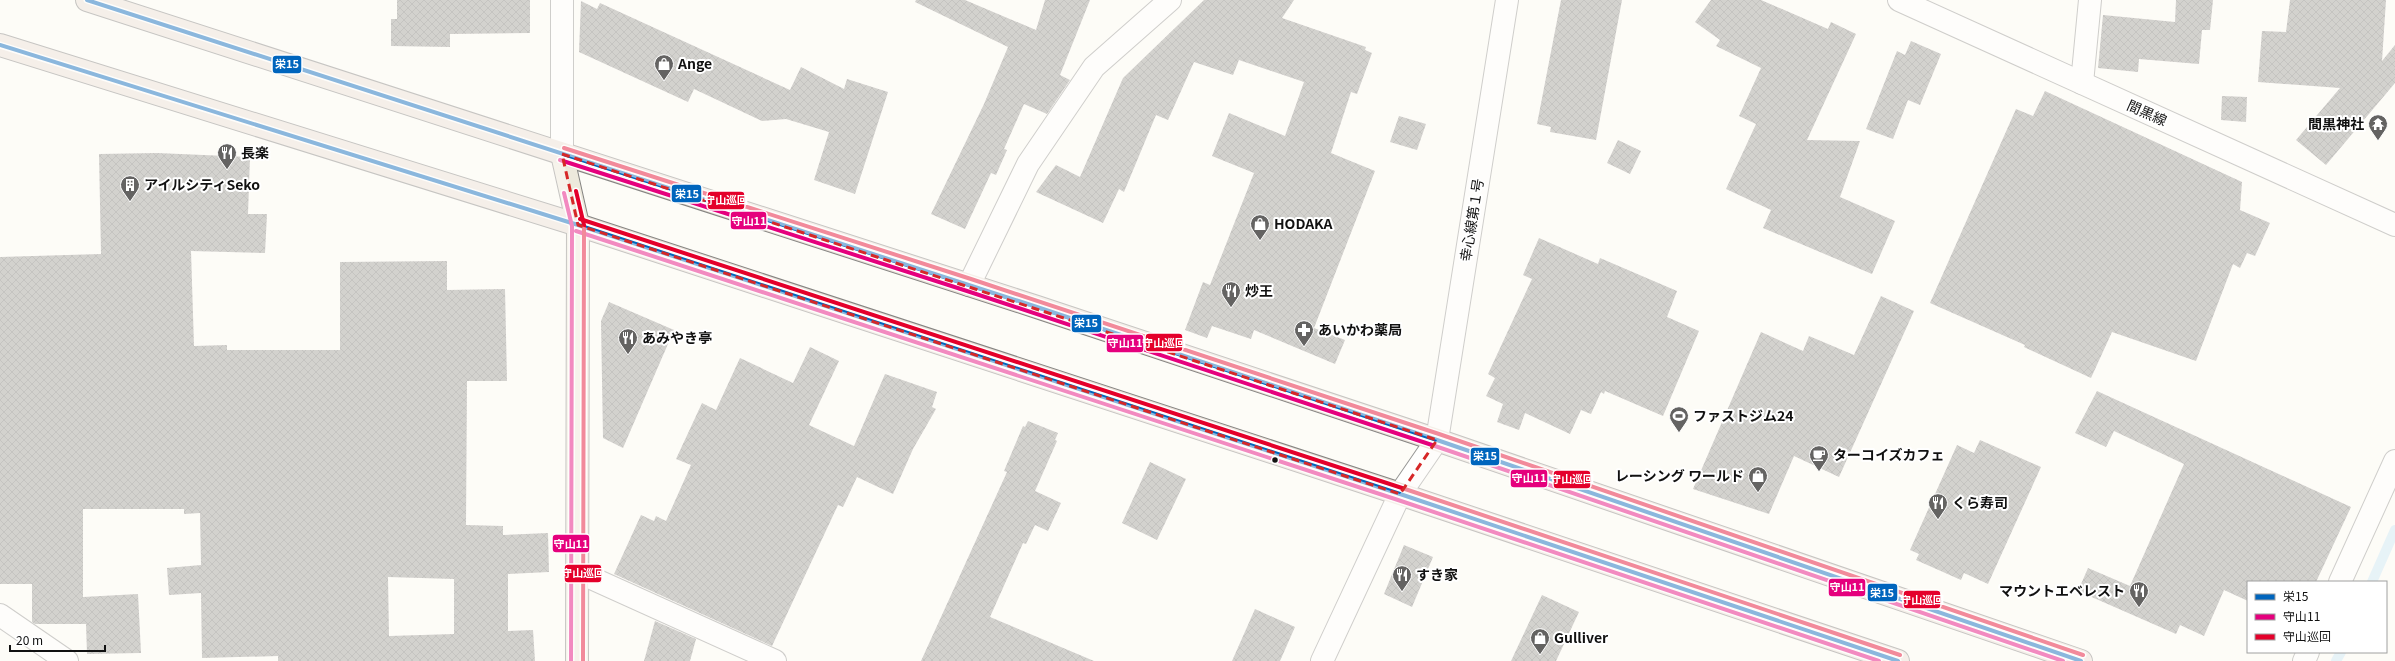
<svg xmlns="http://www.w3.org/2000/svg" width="2395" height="661" viewBox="0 0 2395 661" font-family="Georgia,'Noto Sans JP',serif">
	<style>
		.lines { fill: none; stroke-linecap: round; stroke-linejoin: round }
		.stream { stroke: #cde8f7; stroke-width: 10 }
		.building { fill: url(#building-cross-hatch); fill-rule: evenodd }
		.minor-casing { stroke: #979795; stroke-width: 24 }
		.major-casing { stroke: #858482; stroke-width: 24 }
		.highway-casing { stroke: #858482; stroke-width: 24 }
		.minor { stroke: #fffffe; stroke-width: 22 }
		.major { stroke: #ede9dc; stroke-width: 22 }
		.highway { stroke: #eae1d8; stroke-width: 22 }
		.bus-1-casing { stroke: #fff; stroke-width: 7 }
		.bus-2-casing { stroke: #fff; stroke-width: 7 }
		.bus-3-casing { stroke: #fff; stroke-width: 7 }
		.bus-1 { stroke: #0065bd; stroke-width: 4 }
		.bus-2 { stroke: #e5007d; stroke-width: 4 }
		.bus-3 { stroke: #e4002b; stroke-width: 4 }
		.marked { fill: none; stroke: #d62828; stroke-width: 3; stroke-dasharray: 8 5; stroke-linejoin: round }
		.bus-dot { fill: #111; stroke: #fff; stroke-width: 1.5 }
		.labels { text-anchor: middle; stroke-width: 4; stroke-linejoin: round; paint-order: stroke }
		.poi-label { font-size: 14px; font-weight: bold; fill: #111; stroke: #fff; text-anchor: start }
		.street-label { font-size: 14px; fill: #111; stroke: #fff }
		.line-badge { stroke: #fff; stroke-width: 1.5 }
		.badge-label { font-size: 11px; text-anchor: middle; font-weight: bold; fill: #fff }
	</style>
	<defs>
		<pattern id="building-cross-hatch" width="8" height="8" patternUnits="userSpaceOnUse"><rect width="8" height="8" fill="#a19f9c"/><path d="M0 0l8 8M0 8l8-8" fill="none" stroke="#82807e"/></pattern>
	</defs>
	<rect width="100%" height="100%" fill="#fdfcf7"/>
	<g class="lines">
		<g class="stream">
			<path d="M2372,582l23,-52"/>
			<path d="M2336,661l5,-9"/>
		</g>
	</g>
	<g class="building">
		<path d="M397,0h133v33l-80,1v13l-59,-1v-27h6z"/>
		<path d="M916,0h49l71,30 9,-30h45l-30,75 10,5 -23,34 -23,-10 -20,45 3,1 -11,25 -5,-2 -26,56 -34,-15 53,-110 24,-57 -93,-45z"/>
		<path d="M1204,0h90l-12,18 84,29 -1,3 7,3 -15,41 -6,-2 -20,61 44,18 -61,157 31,12 -10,24 -81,-34 -3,9 -39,-13 -5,12 -22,-8 18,-48 7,3 44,-112 -42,-17 17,-43 56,23 19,-54 -65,-22 -6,15 -39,-13 -26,58 -12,-5 -32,77 -5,-3 -16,34 -67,-31 20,-27 24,12 43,-99z"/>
		<path d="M1561,0h61l-26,140 -46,-8 1,-5 -14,-3z"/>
		<path d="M1711,0h50l67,29 3,-7 25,12 -49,106 53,1 -20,56 55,24 -23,53 -109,-46 8,-18 -45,-21 30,-65 -17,-8 22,-48 -45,-22 4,-6 -25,-18z"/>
		<path d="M2176,0h37l-3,30h-8l-3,34 -60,-5 -1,13 -40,-4 5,-53 72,7z"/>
		<path d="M2290,0h96l-4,61 13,-16v38l-69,82 -30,-25 44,-52 -82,-6 4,-51 24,1z"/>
		<path d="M581,1l16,8 3,-6 190,87 11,-23 43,22 3,-10 41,13 -33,102 -41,-14 15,-48 -43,-13 -24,2 -68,-32 -6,13 -109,-50z"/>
		<path d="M1911,41l30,13 -21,51 -12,-5 -15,39 -27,-10 31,-78 8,4z"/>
		<path d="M2045,91l197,91 -2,28 30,13 -15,33 -8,-3 -7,15 -7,-4 -37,97 -84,-29 -21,46 -67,-31 1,-2 -95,-42 86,-194 17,7z"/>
		<path d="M2222,96l25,1 -1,25 -25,-2z"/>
		<path d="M1399,116l27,8 -9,26 -27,-8z"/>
		<path d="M1618,140l23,11 -11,23 -23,-11z"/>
		<path d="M157,153l93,4 -2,57h19l-2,39 -74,-2 3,95 33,-1v5h113v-88l107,-1v29l58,-1 2,92h-40l-1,144 37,1v9l45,-2 1,39 -41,2v57l25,-1 2,31h-257v-5l-76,2 -1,-65 -32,2 -2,-27 34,-3 -1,-52 -16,1v-5h-101v88l55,-3 3,59 -54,1 -1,-30h-51l-3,-2v-38h-32v-327l101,-3 -2,-100zM388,577l66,2v55l-65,2z"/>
		<path d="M1539,238l59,26 2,-6 77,33 -10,26 32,14 -36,85 -58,-25 -1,3 -3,-2 -10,22 -10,-4 -11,24 -45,-21 -6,17 -22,-8 6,-18 -17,-8 9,-18 -7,-4 44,-95 -9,-4z"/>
		<path d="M1881,296l33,15 -75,166 -45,-21 -25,58 -76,-25 68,-157 42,19 6,-15 45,19z"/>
		<path d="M609,302l65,28 -51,118 -20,-10 -2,-117z"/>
		<path d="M810,347l29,14 -30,64 45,21 31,-72 52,18 -5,15 4,2 -23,40 -20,45 -36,-17 -14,30 -5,-2 -66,141 -158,-72 27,-59 13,6 2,-5 10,5 25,-56 -15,-6 26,-56 14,7 24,-52 53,25z"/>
		<path d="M2097,391l254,116 -35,75h-68v19l-24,-11 -20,46 -24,-11 -4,9 -98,-43 10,-23 42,18 54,-122 -70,-33 -8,16 -31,-14z"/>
		<path d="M1028,421l30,12 -3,7 2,1 -22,50 26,12 -13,28 -13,-6 -9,19 -3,-1 -33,74 104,44h-173l86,-189 -3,-1 19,-45 2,1z"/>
		<path d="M1980,440l61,27 -53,117 -24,-11 -3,7 -45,-20 3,-6 -9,-4 47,-105 17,8z"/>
		<path d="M1150,462l36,17 -29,61 -35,-17z"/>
		<path d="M1404,545l29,12 -21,50 -28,-13z"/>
		<path d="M1542,595l37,17 -23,49h-45z"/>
		<path d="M1255,609l40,18 -15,34h-48z"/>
		<path d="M655,621l41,18 -6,22h-46z"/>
	</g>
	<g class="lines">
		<g class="minor-casing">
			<g id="minor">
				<path d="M562,0v154"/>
				<path d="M1899,0l496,225"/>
				<path d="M2082,83l8,-83"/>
				<path d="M969,285l59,-121 66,-97 76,-67"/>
				<path d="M578,572l197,89"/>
				<path d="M2340,582l55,-121"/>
				<path d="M0,615l67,46"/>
				<path d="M1322,661l78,-167 37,-54 70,-440"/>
				<path d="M2304,661l4,-9"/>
			</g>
		</g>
		<g class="major-casing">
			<path id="major" d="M562,154l16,71 -1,436"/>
		</g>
		<g class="highway-casing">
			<g id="highway">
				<path d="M87,0l950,307 400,133 644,221"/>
				<path d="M0,45l578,180 822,269 498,167"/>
			</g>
		</g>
		<use href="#minor" class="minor"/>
		<use href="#major" class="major"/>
		<use href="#highway" class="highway"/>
		<g class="bus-1-casing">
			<g id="bus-1">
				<path d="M87,0l950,307 400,133 644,221"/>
				<path d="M0,45l578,180 822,269 498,167"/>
			</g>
		</g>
		<g class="bus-2-casing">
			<g id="bus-2">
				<path d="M560,160l407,131 468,155 628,215"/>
				<path d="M564,193l8,33 -1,435"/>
				<path d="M576,231l822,269 481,161"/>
			</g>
		</g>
		<g class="bus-3-casing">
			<g id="bus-3">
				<path d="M564,148l407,131 468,155 644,221"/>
				<path d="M576,191l8,34 -1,436"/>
				<path d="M580,219l822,269 498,167"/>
			</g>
		</g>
		<use href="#bus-1" class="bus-1"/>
		<use href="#bus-2" class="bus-2"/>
		<use href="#bus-3" class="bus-3"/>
	</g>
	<path d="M0 0H2395V661H0ZM562,154l875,286 -37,54 -822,-269z" fill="#fdfcf7" fill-opacity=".55" fill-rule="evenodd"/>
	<path class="marked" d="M562,154l875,286 -37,54 -822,-269z"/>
	<defs>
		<g id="shop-pin" transform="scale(1)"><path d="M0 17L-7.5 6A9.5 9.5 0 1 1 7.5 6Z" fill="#646362" stroke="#fff"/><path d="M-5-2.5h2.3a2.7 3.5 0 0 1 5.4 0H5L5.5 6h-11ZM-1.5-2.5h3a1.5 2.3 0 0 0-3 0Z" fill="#fff"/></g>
		<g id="temple-pin" transform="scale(1)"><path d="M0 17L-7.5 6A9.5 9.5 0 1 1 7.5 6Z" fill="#646362" stroke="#fff"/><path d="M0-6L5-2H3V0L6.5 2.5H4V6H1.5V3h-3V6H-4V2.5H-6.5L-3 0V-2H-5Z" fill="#fff"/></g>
		<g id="restaurant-pin" transform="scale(1)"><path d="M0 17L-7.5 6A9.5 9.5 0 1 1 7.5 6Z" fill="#646362" stroke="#fff"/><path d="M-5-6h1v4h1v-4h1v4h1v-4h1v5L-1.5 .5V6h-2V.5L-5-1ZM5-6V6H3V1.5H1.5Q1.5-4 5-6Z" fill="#fff"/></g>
		<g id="building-pin" transform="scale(1)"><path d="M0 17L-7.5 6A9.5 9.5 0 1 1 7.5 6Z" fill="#646362" stroke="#fff"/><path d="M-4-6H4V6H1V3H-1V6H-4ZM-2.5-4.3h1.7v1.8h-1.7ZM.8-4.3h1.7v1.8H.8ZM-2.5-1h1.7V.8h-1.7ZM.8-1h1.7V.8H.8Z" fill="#fff"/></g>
		<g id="pharmacy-pin" transform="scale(1)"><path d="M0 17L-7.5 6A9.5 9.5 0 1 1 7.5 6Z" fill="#646362" stroke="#fff"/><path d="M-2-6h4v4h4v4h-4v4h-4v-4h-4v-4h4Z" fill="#fff"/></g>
		<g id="stadium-pin" transform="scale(1)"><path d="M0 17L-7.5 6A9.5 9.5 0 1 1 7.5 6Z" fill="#646362" stroke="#fff"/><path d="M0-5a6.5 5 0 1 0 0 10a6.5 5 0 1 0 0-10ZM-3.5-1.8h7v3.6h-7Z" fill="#fff"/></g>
		<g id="cafe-pin" transform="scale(1)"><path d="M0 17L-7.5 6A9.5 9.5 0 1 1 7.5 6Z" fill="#646362" stroke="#fff"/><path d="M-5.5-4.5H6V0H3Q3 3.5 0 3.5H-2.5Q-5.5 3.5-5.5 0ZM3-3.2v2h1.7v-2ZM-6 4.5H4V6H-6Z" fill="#fff"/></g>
	</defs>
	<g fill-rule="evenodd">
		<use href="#shop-pin" x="664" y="64"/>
		<use href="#temple-pin" x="2378" y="124"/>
		<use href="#restaurant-pin" x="227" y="153"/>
		<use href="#building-pin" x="130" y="185"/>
		<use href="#shop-pin" x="1260" y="224"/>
		<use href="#restaurant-pin" x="1231" y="291"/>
		<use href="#pharmacy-pin" x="1304" y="330"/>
		<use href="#restaurant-pin" x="628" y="338"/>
		<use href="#stadium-pin" x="1679" y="416"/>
		<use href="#cafe-pin" x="1819" y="455"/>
		<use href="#shop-pin" x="1758" y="476"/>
		<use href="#restaurant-pin" x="1938" y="503"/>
		<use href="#restaurant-pin" x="1402" y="575"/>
		<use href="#restaurant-pin" x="2139" y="591"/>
		<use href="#shop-pin" x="1540" y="638"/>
	</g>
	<circle class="bus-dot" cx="1275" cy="460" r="3.5"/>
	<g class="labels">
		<g class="poi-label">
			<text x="678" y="69">Ange</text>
			<text x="2364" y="129" text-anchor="end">間黒神社</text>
			<text x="241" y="158">長楽</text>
			<text x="144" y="190">アイルシティSeko</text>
			<text x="1274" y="229">HODAKA</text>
			<text x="1245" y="296">炒王</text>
			<text x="1318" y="335">あいかわ薬局</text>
			<text x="642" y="343">あみやき亭</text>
			<text x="1693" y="421">ファストジム24</text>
			<text x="1833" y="460">ターコイズカフェ</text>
			<text x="1744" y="481" text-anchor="end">レーシング ワールド</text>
			<text x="1952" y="508">くら寿司</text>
			<text x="1416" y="580">すき家</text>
			<text x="2125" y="596" text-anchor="end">マウントエベレスト</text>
			<text x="1554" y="643">Gulliver</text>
		</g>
		<g class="street-label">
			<text transform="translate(2147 113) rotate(24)" y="5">間黒線</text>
			<text transform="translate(1472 220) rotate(-81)" y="5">幸心線第１号</text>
		</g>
	</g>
	<g class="line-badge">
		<rect x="272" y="55" width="30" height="19" rx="4" fill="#0065bd"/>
		<rect x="671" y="184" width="31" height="19" rx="4" fill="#0065bd"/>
		<rect x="707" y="191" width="38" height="19" rx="4" fill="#e4002b"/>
		<rect x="730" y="211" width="37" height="19" rx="4" fill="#e5007d"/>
		<rect x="1071" y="314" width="31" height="19" rx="4" fill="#0065bd"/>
		<rect x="1145" y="333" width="38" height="19" rx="4" fill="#e4002b"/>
		<rect x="1106" y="334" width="38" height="19" rx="4" fill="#e5007d"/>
		<rect x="1470" y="447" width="30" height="19" rx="4" fill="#0065bd"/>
		<rect x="1510" y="469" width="38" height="19" rx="4" fill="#e5007d"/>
		<rect x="1553" y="470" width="38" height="19" rx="4" fill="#e4002b"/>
		<rect x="552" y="534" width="38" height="19" rx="4" fill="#e5007d"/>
		<rect x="564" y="564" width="38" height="19" rx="4" fill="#e4002b"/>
		<rect x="1828" y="578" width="38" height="19" rx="4" fill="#e5007d"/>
		<rect x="1867" y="583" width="31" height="19" rx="4" fill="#0065bd"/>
		<rect x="1903" y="590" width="38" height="19" rx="4" fill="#e4002b"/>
	</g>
	<g class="badge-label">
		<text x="287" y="68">栄15</text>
		<text x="687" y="198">栄15</text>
		<text x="726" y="204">守山巡回</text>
		<text x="749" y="225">守山11</text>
		<text x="1086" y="327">栄15</text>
		<text x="1164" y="347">守山巡回</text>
		<text x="1125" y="347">守山11</text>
		<text x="1485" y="460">栄15</text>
		<text x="1529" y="482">守山11</text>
		<text x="1572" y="483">守山巡回</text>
		<text x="571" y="548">守山11</text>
		<text x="583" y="577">守山巡回</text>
		<text x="1847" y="591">守山11</text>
		<text x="1882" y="597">栄15</text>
		<text x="1922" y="604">守山巡回</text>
	</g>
	<rect x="2247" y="581" width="140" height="72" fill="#ffffff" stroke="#a0a0a0"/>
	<rect x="2255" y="594" width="20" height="6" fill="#0065bd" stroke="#a0a0a0"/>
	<text x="2283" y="601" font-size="12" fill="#111111">栄15</text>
	<rect x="2255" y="614" width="20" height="6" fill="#e5007d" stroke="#a0a0a0"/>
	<text x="2283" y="621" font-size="12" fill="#111111">守山11</text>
	<rect x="2255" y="634" width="20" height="6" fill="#e4002b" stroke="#a0a0a0"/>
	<text x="2283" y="641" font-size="12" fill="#111111">守山巡回</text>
	<path d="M10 645v6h95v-6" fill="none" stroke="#111111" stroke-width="2"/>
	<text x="16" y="645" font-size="12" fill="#111111" stroke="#ffffff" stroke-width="3" paint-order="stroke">20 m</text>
</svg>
